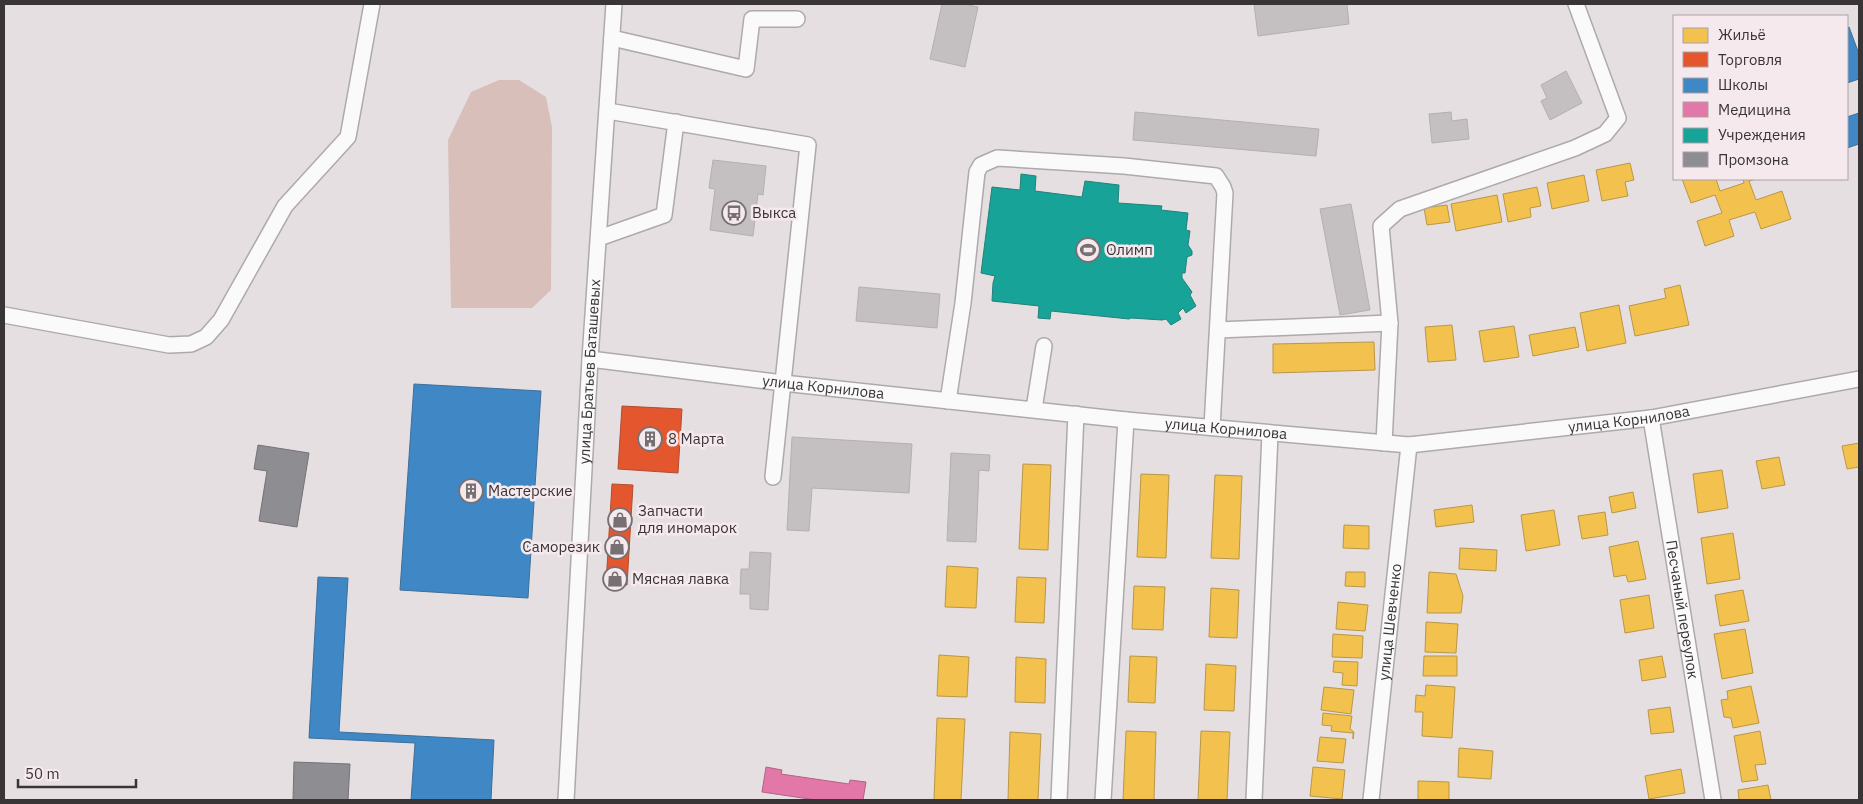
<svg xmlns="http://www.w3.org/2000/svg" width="1863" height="804" viewBox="0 0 1863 804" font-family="'IBM Plex Sans',sans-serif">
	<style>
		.green { fill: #d8bfba }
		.homes { fill: #f2c14e; stroke: #ba9747 }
		.shops { fill: #e4572e; stroke: #b14c30 }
		.schools { fill: #3f88c5; stroke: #3d6f9a }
		.health { fill: #e377a8; stroke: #b06386 }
		.public { fill: #17a398; stroke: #21827b }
		.industry { fill: #8d8d92; stroke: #747276 }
		.building { fill: #c4bfc1; stroke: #b4afb2 }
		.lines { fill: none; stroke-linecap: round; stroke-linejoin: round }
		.minor-casing { stroke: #aea9ab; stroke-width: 18 }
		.minor { stroke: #fbfafa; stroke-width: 15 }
		.labels { text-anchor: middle; stroke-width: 5; stroke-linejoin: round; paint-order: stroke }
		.poi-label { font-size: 15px; fill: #393436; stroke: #f6e9ed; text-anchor: start }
		.street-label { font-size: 15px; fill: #393436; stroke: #f6e9ed }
	</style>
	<rect width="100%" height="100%" fill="#e6dfe1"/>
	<path class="green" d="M499,80h20l27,17 6,30 -1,163 -19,18h-81l-3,-168 23,-48z"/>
	<g class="homes">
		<path d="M1630,163l4,17 -9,2 3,14 -26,5 -6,-31z"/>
		<path d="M1584,175l5,26 -37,8 -5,-26z"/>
		<path d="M1682,179h34l4,12 24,-8 -1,-4h13l-7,2 7,19 26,-9 9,28 -30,10 -6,-17 -26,8 5,16 -29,10 -8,-25 25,-8 -7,-18 -24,8z"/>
		<path d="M1537,187l4,19 -11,2 1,9 -23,5 -5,-28z"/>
		<path d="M1497,195l5,27 -46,9 -5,-27z"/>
		<path d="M1447,205l3,17 -23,3 -3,-17z"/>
		<path d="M1680,285l9,40 -54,11 -6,-30 37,-8 -2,-9z"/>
		<path d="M1619,305l7,38 -39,8 -7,-38z"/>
		<path d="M1452,325l4,35 -28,2 -3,-35z"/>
		<path d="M1514,326l5,31 -35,5 -5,-31z"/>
		<path d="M1575,327l4,20 -46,9 -4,-21z"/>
		<path d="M1374,342l1,28 -102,3v-29z"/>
		<path d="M1859,443v24l-12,2 -5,-23z"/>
		<path d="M1779,457l6,28 -23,4 -6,-28z"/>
		<path d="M1023,464l28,1 -3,85 -29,-1z"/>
		<path d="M1722,470l6,38 -30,5 -5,-39z"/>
		<path d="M1141,474l28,1 -3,83 -29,-1z"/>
		<path d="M1215,475l27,1 -3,83 -28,-1z"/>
		<path d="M1633,492l3,16 -24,5 -3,-16z"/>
		<path d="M1472,505l2,17 -38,5 -2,-17z"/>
		<path d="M1554,510l6,35 -34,6 -5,-36z"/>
		<path d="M1605,512l3,23 -26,4 -4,-23z"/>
		<path d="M1344,525l25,1v23l-26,-1z"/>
		<path d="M1733,533l7,46 -33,5 -6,-46z"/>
		<path d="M1638,541l8,38 -18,3 -2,-7 -12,2 -5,-30z"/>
		<path d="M1460,548l37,2 -1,21 -37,-2z"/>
		<path d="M947,566l31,2 -2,40 -31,-1z"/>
		<path d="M1346,572h19v15l-20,-1z"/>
		<path d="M1429,572l27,2 7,22 -2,17h-34z"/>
		<path d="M1017,577l29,1 -2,45 -29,-1z"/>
		<path d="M1134,586l31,1 -2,43 -31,-1z"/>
		<path d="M1211,588l28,2 -2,48 -28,-1z"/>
		<path d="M1743,590l6,31 -29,5 -5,-31z"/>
		<path d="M1649,595l5,33 -29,5 -5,-33z"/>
		<path d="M1338,602l30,3 -3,26 -29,-2z"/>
		<path d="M1426,622l32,2 -2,29 -31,-1z"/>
		<path d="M1745,629l8,44 -31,6 -8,-45z"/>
		<path d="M1333,634l30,2 -1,22 -30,-1z"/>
		<path d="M939,655l30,2 -2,40 -30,-1z"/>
		<path d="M1130,656l27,1 -2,46 -27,-1z"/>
		<path d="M1424,656h33v20h-34z"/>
		<path d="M1662,656l4,21 -24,4 -3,-21z"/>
		<path d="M1016,657l30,2 -1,44 -30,-1z"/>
		<path d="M1334,661l24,1 -1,24 -15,-1 1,-12 -10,-1z"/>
		<path d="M1206,664l30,2 -2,45 -30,-1z"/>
		<path d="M1426,685l29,2 -3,51 -30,-2 1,-24h-8l1,-17 9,1z"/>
		<path d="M1751,686l8,37 -26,5 -2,-10 -7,-1 -3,-17 7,-1 -1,-8z"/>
		<path d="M1324,687l30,3 -3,24 -30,-4z"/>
		<path d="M1670,707l4,25 -23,2 -3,-24z"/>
		<path d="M1323,713l29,3 -2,13 4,3 -1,7v-6l-22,-2 1,-5 -10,-1z"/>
		<path d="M937,718l28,1 -4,81h-27z"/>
		<path d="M1126,731l30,1 -2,68h-31z"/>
		<path d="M1201,731l29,1 -3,68h-29z"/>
		<path d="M1760,731l6,33 -11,1 3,15 -16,2 -8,-46z"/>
		<path d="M1010,732l31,2 -3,66h-30z"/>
		<path d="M1320,737l26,2 -3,24 -26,-2z"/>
		<path d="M1459,748l34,3 -2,28 -33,-2z"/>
		<path d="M1313,767l32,3 -3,29 -32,-3z"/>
		<path d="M1681,769l4,24 -36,6 -4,-23z"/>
		<path d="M1418,781l31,1v18h-31z"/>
		<path d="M1768,785l3,15h-32l-1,-10z"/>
	</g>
	<g class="shops">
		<path d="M622,406l60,3 -4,64 -60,-4z"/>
		<path d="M612,484l21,1 -6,100 -21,-1z"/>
	</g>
	<g class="schools">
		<path d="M1849,27l10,27v25l-12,4v-55z"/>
		<path d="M1859,113v31l-12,4v-31z"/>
		<path d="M414,384l127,7 -13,207 -128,-8z"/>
		<path d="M318,577l30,1 -9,154 155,8 -3,60h-80l4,-57 -106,-5z"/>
	</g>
	<path class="health" d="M766,767l16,3 -1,4 68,10 1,-4 16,2 -3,18h-47l-54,-8z"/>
	<path class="public" d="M1021,174l15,2 -1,15 47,6 3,-16 34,4 -1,18 44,3 -1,4 27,3 -2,17 4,1 -2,14 4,6v4l-5,2 -2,16h-3v5l10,14 -2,3 6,11 -10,7 -3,-5 -5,5 3,6 -10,6 -5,-6 -4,1 -31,-2 -2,1 -78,-8 -1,8 -12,-1 1,-12 -47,-5 1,-18 2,-7 -14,-3 11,-86 28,3z"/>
	<g class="industry">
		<path d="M258,445l51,8 -12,74 -38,-6 8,-50 -13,-2z"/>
		<path d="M294,762l56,2 -2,36h-55z"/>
	</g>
	<g class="building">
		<path d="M942,4h22l14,3 -13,60 -35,-8z"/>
		<path d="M1254,4h93l2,20 -91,12z"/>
		<path d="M1566,71l16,32 -32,17 -9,-19 6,-3 -6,-13z"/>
		<path d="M1135,112l184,17 -3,27 -183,-16z"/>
		<path d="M1451,112l1,9 15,-2 2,20 -37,4 -3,-29z"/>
		<path d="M713,160l53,6 -3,29 -5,-1 -5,42 -43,-6 5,-41 -6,-1z"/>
		<path d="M1351,204l19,106 -30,5 -20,-106z"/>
		<path d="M859,287l81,7 -3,34 -81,-7z"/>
		<path d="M792,437l120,7 -3,49 -97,-5 -3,43 -22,-1z"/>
		<path d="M951,453l39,2 -1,16 -10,-1 -3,72 -29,-1z"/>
		<path d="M750,552l21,1 -3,57 -18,-1v-15h-10l1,-25h8z"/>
	</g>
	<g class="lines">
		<g class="minor-casing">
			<g id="minor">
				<path d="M612,38l134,31 6,-50h45"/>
				<path d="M608,111l200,34 -35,332"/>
				<path d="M599,238l65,-23 12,-93"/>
				<path d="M4,315l165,30 22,-1 15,-7 15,-17 64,-114 63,-69 24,-133"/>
				<path d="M1218,330l172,-7"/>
				<path id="s1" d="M590,359l193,24 343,37 283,25 242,-27 208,-39"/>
				<path d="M948,401l15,-98 14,-131 4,-7 16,-7 127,8 92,10 7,11 2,6 -13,234"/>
				<path d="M1034,409l10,-63"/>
				<path id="s2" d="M1651,418l62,382"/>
				<path d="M1384,443l6,-120 -9,-97 19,-17 175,-61 30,-14 13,-16 -42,-114"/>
				<path id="s3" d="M566,800l24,-441 24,-355"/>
				<path d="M1059,800l17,-386"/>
				<path d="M1103,800l23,-380"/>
				<path d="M1254,800l16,-366"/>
				<path id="s4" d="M1371,800l38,-355"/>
			</g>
		</g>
		<use href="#minor" class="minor"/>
	</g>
	<defs>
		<g id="bus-ring" transform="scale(1.25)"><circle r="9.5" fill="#f6e9ed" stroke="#767072" stroke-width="1.5"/><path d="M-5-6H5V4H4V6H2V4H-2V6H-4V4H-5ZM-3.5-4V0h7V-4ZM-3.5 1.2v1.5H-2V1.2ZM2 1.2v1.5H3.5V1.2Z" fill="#767072"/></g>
		<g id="stadium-ring" transform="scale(1.25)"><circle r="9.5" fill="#f6e9ed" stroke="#767072" stroke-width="1.5"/><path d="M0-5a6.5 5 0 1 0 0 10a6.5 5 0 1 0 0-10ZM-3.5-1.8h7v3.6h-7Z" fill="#767072"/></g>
		<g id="building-ring" transform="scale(1.25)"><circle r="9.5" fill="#f6e9ed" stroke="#767072" stroke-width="1.5"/><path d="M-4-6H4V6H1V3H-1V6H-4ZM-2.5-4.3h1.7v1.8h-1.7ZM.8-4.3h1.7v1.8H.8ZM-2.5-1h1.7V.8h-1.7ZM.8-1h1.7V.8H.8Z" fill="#767072"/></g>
		<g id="shop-ring" transform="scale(1.25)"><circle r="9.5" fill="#f6e9ed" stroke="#767072" stroke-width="1.5"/><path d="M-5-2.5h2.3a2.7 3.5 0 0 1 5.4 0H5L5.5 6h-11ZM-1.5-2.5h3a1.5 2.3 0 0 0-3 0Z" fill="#767072"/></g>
	</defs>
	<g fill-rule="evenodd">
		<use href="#bus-ring" x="734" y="213"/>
		<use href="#stadium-ring" x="1088" y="250"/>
		<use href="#building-ring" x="650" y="439"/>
		<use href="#building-ring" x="471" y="491"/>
		<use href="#shop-ring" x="620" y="520"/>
		<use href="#shop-ring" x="617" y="547"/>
		<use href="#shop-ring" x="615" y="579"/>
	</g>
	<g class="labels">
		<g class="poi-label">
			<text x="752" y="218">Выкса</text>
			<text x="1106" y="255">Олимп</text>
			<text x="668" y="444">8 Марта</text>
			<text x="488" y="496">Мастерские</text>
			<text x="638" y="516">Запчасти<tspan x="638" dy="17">для иномарок</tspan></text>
			<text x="600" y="552" text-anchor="end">Саморезик</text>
			<text x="632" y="584">Мясная лавка</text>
		</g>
		<g class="street-label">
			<text dy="5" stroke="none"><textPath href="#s3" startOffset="429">улица Братьев Баташевых</textPath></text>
			<text dy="5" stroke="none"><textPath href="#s1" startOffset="235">улица Корнилова</textPath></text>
			<text dy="5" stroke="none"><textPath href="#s1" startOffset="1045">улица Корнилова</textPath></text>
			<text dy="5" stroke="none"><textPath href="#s1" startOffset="640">улица Корнилова</textPath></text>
			<text dy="5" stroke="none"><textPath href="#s2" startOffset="194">Песчаный переулок</textPath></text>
			<text dy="5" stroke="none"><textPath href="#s4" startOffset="179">улица Шевченко</textPath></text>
		</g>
	</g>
	<rect width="1863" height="804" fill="none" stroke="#393436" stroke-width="10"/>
	<rect x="1673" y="15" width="175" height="165" fill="#f6e9ed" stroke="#aaa1a4"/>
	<rect x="1683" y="28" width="25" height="15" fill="#f2c14e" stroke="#aaa1a4"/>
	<text x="1718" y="40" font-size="15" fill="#393436">Жильё</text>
	<rect x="1683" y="52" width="25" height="15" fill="#e4572e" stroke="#aaa1a4"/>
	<text x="1718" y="65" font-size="15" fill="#393436">Торговля</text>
	<rect x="1683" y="78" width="25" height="15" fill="#3f88c5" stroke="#aaa1a4"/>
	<text x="1718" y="90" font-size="15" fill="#393436">Школы</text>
	<rect x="1683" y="102" width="25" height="15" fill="#e377a8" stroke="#aaa1a4"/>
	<text x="1718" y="115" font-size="15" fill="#393436">Медицина</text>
	<rect x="1683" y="128" width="25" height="15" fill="#17a398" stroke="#aaa1a4"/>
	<text x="1718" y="140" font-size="15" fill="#393436">Учреждения</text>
	<rect x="1683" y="152" width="25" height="15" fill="#8d8d92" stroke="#aaa1a4"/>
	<text x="1718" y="165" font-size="15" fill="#393436">Промзона</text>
	<path d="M18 779v8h118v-8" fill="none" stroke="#393436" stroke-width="2.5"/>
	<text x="25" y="779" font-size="15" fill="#393436" stroke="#f6e9ed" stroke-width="4" paint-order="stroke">50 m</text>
</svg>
